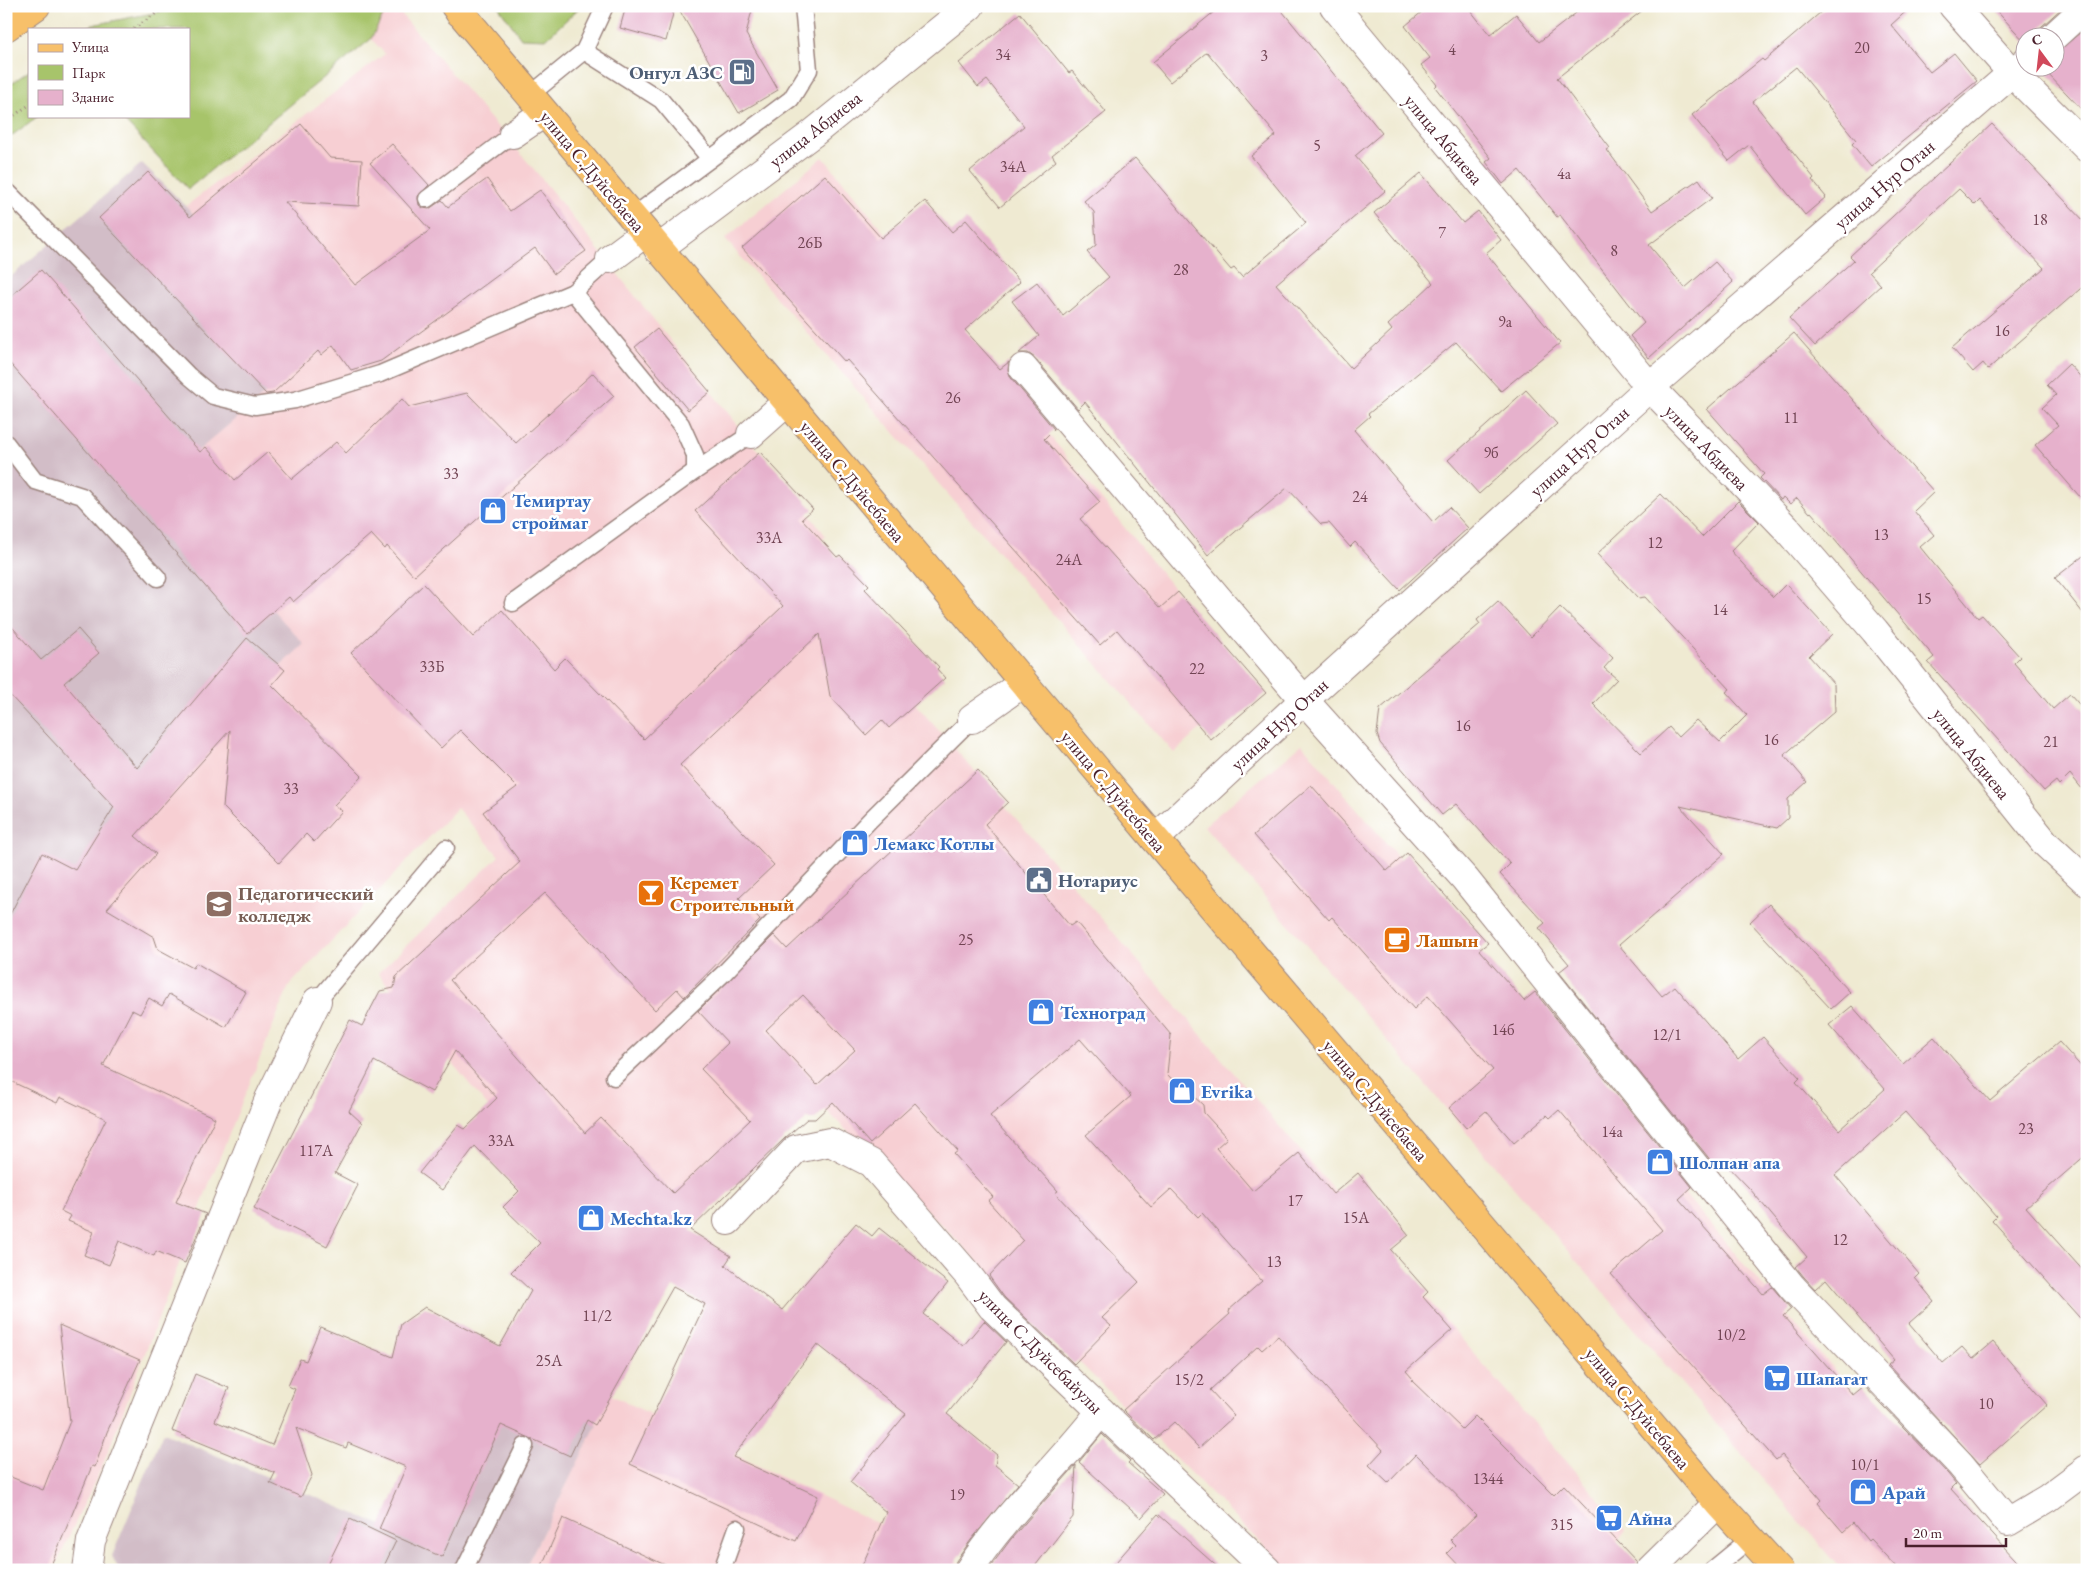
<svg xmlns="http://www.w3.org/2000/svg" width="2093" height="1576" viewBox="0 0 2093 1576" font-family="'EB Garamond',serif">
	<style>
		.built { fill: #f7cfd3 }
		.industrial { fill: #d2bdc7 }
		.green { fill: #a7c46b; stroke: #78724b }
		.building { fill: #e6b1cc; fill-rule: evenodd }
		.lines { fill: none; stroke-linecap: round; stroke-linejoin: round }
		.service-casing { stroke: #9c847e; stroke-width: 19 }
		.minor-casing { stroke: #9c847e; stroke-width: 30 }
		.primary-casing { stroke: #9c847e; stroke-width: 30 }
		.trunk-casing { stroke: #9c847e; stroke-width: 30 }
		.path { stroke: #9c847e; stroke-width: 3; stroke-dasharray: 1 4; stroke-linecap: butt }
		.service { stroke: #fff; stroke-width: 16 }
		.minor { stroke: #fff; stroke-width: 28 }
		.primary { stroke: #f7c06b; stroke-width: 28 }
		.trunk { stroke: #f7c06b; stroke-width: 28 }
		.labels { text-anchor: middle; stroke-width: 5; stroke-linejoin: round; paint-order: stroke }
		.number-label { font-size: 16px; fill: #714453 }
		.service-label { font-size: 19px; font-weight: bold; fill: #4e5e75; stroke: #fff; text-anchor: end }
		.street-label { font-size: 19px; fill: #4a1f2b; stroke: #fff }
		.shop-label { font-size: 19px; font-weight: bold; fill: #366cbe; stroke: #fff; text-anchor: start }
		.food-label { font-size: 19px; font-weight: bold; fill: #c56008; stroke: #fff; text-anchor: start }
		.education-label { font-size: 19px; font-weight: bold; fill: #785e54; stroke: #fff; text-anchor: start }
	</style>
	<rect width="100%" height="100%" fill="#fff"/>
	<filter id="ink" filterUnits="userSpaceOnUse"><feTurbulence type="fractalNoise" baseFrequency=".02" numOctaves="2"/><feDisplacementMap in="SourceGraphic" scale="10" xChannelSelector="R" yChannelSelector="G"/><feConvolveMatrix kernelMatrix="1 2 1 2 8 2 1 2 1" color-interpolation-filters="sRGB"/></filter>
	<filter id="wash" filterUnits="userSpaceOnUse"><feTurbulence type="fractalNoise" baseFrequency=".0096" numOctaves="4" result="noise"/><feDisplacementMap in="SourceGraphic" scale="20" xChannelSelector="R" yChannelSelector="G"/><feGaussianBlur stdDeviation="1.12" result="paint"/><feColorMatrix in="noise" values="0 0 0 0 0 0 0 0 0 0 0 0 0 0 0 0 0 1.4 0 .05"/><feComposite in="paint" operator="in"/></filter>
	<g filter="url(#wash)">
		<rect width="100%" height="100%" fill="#efead2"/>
		<g class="built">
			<path d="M344,9l57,5 137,160 288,362 -31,32 199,225 632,738 -34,39h-304l-461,-459 -30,-1 -145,131 -120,-81 -154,-187 121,-117 -42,-48 -168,178 -78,193 -107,283 -51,108h-47v-542l151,-543 156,-133 -127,-146 199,-152z"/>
			<path d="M823,157l428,526 -77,70 -449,-514z"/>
			<path d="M1302,744l527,620 184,206h-172l-637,-744z"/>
			<path d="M611,1395l363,175h-450z"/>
		</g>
		<g class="industrial">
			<path d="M142,163l44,43 128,146 -156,133 146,159 -188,178 -110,206v-747z"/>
			<path d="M456,1360l141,64 -73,146h-405l-7,-14 51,-123 221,93z"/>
		</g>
		<g class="green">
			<path d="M189,6h199l-17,33 -183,150 -68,-73h69v-87h-102l5,-4z"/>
			<path d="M498,6h83l-35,33 -25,-1z"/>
			<path d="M29,71v45h9l-32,24v-53z"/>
		</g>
		<g id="blocks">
			<g class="building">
				<path d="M626,6h49l-9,35 -46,-13z"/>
				<path d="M677,6h76l-7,28 32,56 -39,23z"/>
				<path d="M1221,6h57l104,127 -27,23 30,35 -109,93 75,84 41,-38 -4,-5 45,-42 -59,-70 47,-40 42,50 15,-12 23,29 -15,13 74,90 -59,48 -45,-49 -88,72 2,2 -16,14 79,92 16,-15 19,21 -68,62 -45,-48 -5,5 -21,-24 -8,1 -34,-36 -79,67 -123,-153 -7,7 -43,-51 -7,-5h-9l20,-17 -27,-35 25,-19 26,34 46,-39 -22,-25 9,-7 -2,-33 -10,-11 51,-43 96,112 3,-2 8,9 64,-54 -55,-67 25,-21 -69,-83 -37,30 -17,-20z"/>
				<path d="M1429,6h38l23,29 26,-21 23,28 46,-36h63l-91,72 53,70 -3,2 45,61 47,-32 13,19 -63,47 36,43 30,-26 18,20 -84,76 -19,-22 14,-13 -84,-108 -3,2 -38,-47 -16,14 -17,-22 5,-4 -56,-71 2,-2 -16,-20 9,-7 -25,-32z"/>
				<path d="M1828,6h84l-21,19 39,47 24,-19 23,28 -106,86 -19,-23 4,-4 -60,-73 -43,35 61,76 -2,2 14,17 -21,18 -56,-70 -20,16 -37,-46 70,-56 2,2z"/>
				<path d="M1992,6h72l-23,21 -4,11h-11v5z"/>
				<path d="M1020,13l49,60 3,-2 34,41 -54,43 4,6 -56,46 -30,-36 54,-45 -37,-46 -9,7 -19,-24z"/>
				<path d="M2087,27v88l-40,-42 3,-3 -2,-2h8v-15z"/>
				<path d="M301,124l29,34 32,2 -3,46 -74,-4 70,83 75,-55 -60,-67 22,-19 37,41 -11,11 1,9 4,3 6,1 13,-9 6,7 39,-28 23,32 30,-21 46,61 -32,23 -19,-26 -154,113 -30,9 -18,-25 -12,10 -3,-4 -45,42 -7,1 -167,-176 49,-46 42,45z"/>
				<path d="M1992,124l95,100v59l-99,86 -5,-6 -10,9 -21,-24 92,-80 -64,-68 -5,5 -16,-16 -90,83 12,13 -66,61 -26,-28 65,-58 -4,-4z"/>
				<path d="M825,175l56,63 44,-37 27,31 14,-12 54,62 -55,48 35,39 9,-7 -1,8 3,8 43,51 -10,10 56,63 -20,17 80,89 18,-16 88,101 -55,47 -94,-110 -17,15 -253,-285 -2,2 -103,-114z"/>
				<path d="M41,270l159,182 6,-5 29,33 33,-28 24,27 44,-37 10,11 56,-54 7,8 58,-14 49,50 77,-70 21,23 -200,180 -27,-30 -2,3 -14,-15 -78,68 -4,-5 -42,37 -241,-275v-59z"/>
				<path d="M657,329l53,63 -22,18 -53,-63z"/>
				<path d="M1794,333l140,159 -20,19 20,24 -14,12 58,71 4,-3 38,42 -6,6 39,46 17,-15 17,19v82l-17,-21 -11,11 -3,-4 -12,10 -116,-129 6,-5 -123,-145 -1,1 -13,-15 -7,6 -7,-7 -2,3 -21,-22 4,-4 -57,-65z"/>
				<path d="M2069,364l18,20v121l-52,-60 23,-20 -16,-17 14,-13 -9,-10z"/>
				<path d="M1526,390l31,34 -78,70 -31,-34z"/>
				<path d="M760,452l53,57 -11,10 35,38 3,-2 29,30 -4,4 74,78 -2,2 8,9 -56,50 -7,-8 -16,15 -36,-39 -11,-62 -139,131 94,100 -35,33 21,22 -76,77 -7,-8 -22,21 -110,-117 -95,87 135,153 16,-15 72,75 77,-73 -49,-51 27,-26 -30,-32 76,-76 13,14 191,-179 30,32 -23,22 85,102 6,-4 95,113 -4,39 18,19 6,1 12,11 1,8 23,25 -11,10 37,43 46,-38 34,41 25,-21 51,62 -18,15 37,42 -5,5 29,33 -46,41 7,8 -2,1 51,49 13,-13 79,79 10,-10 73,77 -2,8h-172l-16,-17 8,-8 -5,-5 26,-25 -60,-61 -28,29 -19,-18 14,-15 -105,-114 -16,14 -4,-4 -48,44 24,26 -35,32 -25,-26 -20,18 -31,-30 107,-96 -2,-3 34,-30 -60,-68 -4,4 -27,-28 -20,18 -65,-72 45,-39 -51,-57 -90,77 68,75 -3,2 84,89 -37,36 9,8 -37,38 -70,-67 -15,-21 34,-36 -35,-39 5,-4 -39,-43 4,-3 -43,-48 -45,41 -37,-42 -18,17h-8l-22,19 -95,92 41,26 -6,9 57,45 74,-87 16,13 7,-8 69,55 -25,31 40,32 21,-25 22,21 -59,72 50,41 -2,10 23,19 -47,56 -15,21 -2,9h-94l26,-58 -36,-30 56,-68 -89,-70 -84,113 85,39 -22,45 -166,-77 75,-160 -32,-17 -78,138 -8,-5 -17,36 -69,-31 -59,132 -63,-28 27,-62 -58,-24 -2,5 -50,-20 16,47 -11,22 -31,-14 5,-10 -103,-42 23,-57 34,14 -14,33 57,24 23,-56 -7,-3 12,-27 6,2 14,-34 73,30 8,-33 24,-17 75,39 31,-55 -20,-19 29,-29 -37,-36 16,-16 -44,-45 -33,44 -23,-17 39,-48 7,4 32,-31 -42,-47 -23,41 -58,-31 -25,50 13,12 -27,50 23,12 -31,61 -73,-37 96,-189 12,6 18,-35 14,-3 2,-11 124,-115 -37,-50 34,-25 -57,-57 -19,18 -90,-95 73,-69 49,53 29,-27 52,59 11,-11 79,81 139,-133 -88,-95zM803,995l52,55 -38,35 -51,-55z"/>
				<path d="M1661,494l41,43 36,-36 21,21 -28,29 42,46 13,-13 46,50 -23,22 25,28 1,27 -51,44 23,27 -19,17v19l-11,10 -97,-22 44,48 -105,91 43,51 13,-10 63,73 25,-22 37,41 -4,4 43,48 46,-41 -56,-64 23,-19 51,58 31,-27 56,64 69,-59 28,31v81l-61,53 61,68v51l-95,-106 4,-4 -91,-104 -70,63 84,99 -4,4 19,23 -25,22 34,40 19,-16 11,12 20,-17 54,63 -67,59 -92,-99 6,-5 -68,-81 -11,10 -11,-12 -8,-10 11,-10 -57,-68 -27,-28 -7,6 -157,-195 10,-8 -30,-36 6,-5 -45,-49 10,-10 -54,-60 -14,11 -62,-72 -3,-9 3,-25 100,-85 -3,-4 21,-19 33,36 29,-30 53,51 -9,10 13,11 -24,25 48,49 28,-26 9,10 18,-17 24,22 27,-27 -21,-23 4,-3 -85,-92 -7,1 -41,-44z"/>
				<path d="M2087,553v65l-32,-40z"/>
				<path d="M6,620l35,40 37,-31 21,24 -35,30 73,85 110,-130 38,32 -13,15 90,91 -28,29 8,6 -28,31 -8,-8 -27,29 -56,-56 7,-77 -95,106 21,18 -49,55 47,28 4,12 35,19 3,-5 50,29 -20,35 -57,-33 -7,12 -13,-8 -9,16 -8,-4 -29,56 112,52 -39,84 30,12 -21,49 -29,-12 -2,5 -35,-15 -10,24 -25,-10 10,-23 -26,-11 3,-5 -10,-5 45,-92 -46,-22 -3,6 -51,-24v-157l36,-69 33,17 39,-63 -108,-116z"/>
				<path d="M1311,785l76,86 20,-18 81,90 -9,7 45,51 11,-9 157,195 -13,12 84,95 9,-7 19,22 -8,7 70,79 11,-9 84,88 8,10 -5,5 74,81h-126l-29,-31 -2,2 -15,-18 -10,9 -25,-29 3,-3 -39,-45 -6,5 -165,-186 51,-44 -103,-120 -9,8 -3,-3 -33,28 -28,-32 -20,17 -17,-20 44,-38 -65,-74 -14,13 -82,-92 -3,3 -75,-85z"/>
				<path d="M1769,904l81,88 -19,17 -81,-87z"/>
				<path d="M59,1325l81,35 -33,72 -12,35 -3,-1 -43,104h-43v-95l37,15 27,-69z"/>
				<path d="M1102,1434l28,27 -2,2 35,31 -22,24 -62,-56z"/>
				<path d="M1076,1465l-3,52 -41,53h-44l23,-31z"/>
				<path d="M1158,1514l63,56h-112z"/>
				<path d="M563,1518l113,52h-136z"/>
				<path d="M350,1519l46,22 -14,29h-57z"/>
			</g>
		</g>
	</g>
	<g filter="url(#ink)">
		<use href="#blocks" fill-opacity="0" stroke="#9c847e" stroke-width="1"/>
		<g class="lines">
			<g class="service-casing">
				<g id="service">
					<path d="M584,51l77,49 49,59"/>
					<path d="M530,95l54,-44 21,-45"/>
					<path d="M6,195l3,-2 180,183 24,20 42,10 40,-6 85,-26 193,-82 37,-33"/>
					<path d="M427,199l86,-65"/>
					<path d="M632,217l159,-118 18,-29 -6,-64"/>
					<path d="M573,292l108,132 14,31v16"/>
					<path d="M6,443l29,38 47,15 76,82"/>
					<path d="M513,603l182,-132 56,-37"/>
					<path d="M317,1001l129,-153"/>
					<path d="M614,1077l110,-104 146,-153 102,-101"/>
					<path d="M464,1570l61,-124"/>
					<path d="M722,1570l15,-42"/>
					<path d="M1712,1570l39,-32"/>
				</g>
			</g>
			<g class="minor-casing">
				<g id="minor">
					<path d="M1334,6l316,381 136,141 89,103 171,213 41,38"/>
					<path d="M1953,6l59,67 75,75"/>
					<path d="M2052,38l35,-32"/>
					<path d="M513,134l31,-21"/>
					<path d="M658,249l154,-115 158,-128"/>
					<path d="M610,259l35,-26"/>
					<path d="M1023,368l281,332 161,179 327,408 168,177 48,58 40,-24 39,-29"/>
					<path d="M751,434l36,-32"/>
					<path d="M972,719l51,-36"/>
					<path d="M1155,839l149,-139 346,-313 376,-326"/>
					<path d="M728,1221l68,-72 34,-7 41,21 97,112 24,32 275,263"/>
					<path d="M87,1570l4,-29 178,-442 48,-98"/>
					<path d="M969,1570c36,-56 91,-105 132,-159"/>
					<path d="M1650,1570l68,-67"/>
				</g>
			</g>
			<g class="primary-casing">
				<path id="primary" d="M455,6l700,833 563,664 61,67"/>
			</g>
			<g class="trunk-casing">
				<g id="trunk">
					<path d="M459,6v6"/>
					<path d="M6,27l30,-21"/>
				</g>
			</g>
			<g class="path">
				<path d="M134,29l32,-23"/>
				<path d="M6,121l23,-16"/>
			</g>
			<use href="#service" class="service"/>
			<use href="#minor" class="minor"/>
			<use href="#primary" class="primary"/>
			<use href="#trunk" class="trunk"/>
		</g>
	</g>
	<defs>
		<g id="fuel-square" transform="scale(1.4375)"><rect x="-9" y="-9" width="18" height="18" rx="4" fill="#5c6f8a" stroke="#fff"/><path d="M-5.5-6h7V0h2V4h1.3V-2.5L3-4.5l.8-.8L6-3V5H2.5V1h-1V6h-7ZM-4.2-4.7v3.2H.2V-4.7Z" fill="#fff"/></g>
		<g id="shop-square" transform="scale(1.4375)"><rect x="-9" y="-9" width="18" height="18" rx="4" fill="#3f7fe0" stroke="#fff"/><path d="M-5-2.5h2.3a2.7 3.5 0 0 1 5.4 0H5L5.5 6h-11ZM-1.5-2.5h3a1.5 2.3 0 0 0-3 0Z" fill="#fff"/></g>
		<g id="civic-square" transform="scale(1.4375)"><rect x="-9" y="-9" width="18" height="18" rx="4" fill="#5c6f8a" stroke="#fff"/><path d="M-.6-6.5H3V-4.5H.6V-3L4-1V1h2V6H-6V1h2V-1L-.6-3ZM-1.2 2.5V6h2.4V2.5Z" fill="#fff"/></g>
		<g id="bar-square" transform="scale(1.4375)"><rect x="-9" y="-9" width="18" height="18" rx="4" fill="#e8710a" stroke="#fff"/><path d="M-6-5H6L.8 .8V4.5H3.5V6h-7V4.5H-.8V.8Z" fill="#fff"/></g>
		<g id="university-square" transform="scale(1.4375)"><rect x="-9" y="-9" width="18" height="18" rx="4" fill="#8d6e63" stroke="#fff"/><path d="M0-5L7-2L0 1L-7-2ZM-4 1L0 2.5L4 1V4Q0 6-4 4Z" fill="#fff"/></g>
		<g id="cafe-square" transform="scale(1.4375)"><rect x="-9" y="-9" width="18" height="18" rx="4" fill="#e8710a" stroke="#fff"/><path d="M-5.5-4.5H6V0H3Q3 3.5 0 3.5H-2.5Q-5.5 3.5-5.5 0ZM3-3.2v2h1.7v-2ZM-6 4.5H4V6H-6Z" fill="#fff"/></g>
		<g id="supermarket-square" transform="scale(1.4375)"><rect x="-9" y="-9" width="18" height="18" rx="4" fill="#3f7fe0" stroke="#fff"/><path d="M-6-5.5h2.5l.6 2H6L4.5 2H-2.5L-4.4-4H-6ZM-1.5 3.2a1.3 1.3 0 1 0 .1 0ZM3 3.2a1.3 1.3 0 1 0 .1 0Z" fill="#fff"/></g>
	</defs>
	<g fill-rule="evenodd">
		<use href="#fuel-square" x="742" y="72"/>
		<use href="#shop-square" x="493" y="511"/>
		<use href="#shop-square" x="855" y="843"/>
		<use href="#civic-square" x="1039" y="880"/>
		<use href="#bar-square" x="651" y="893"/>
		<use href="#university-square" x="219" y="904"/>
		<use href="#cafe-square" x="1397" y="940"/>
		<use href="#shop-square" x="1041" y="1012"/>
		<use href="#shop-square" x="1182" y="1091"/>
		<use href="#shop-square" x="1660" y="1162"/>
		<use href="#shop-square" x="591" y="1218"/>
		<use href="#supermarket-square" x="1777" y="1378"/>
		<use href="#shop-square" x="1863" y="1492"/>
		<use href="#supermarket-square" x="1609" y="1518"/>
	</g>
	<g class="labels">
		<g class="number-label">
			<text x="1862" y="53">20</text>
			<text x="1452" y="55">4</text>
			<text x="1003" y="60">34</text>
			<text x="1264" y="61">3</text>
			<text x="1317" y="151">5</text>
			<text x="1013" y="172">34А</text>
			<text x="1564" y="179">4а</text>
			<text x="2040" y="225">18</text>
			<text x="1442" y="238">7</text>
			<text x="810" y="248">26Б</text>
			<text x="1614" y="256">8</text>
			<text x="1181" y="275">28</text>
			<text x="1505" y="327">9а</text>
			<text x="2002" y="336">16</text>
			<text x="953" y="403">26</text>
			<text x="1791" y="423">11</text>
			<text x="1491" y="458">9б</text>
			<text x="451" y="479">33</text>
			<text x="1360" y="502">24</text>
			<text x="1881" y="540">13</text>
			<text x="769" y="543">33А</text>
			<text x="1655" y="548">12</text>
			<text x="1069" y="565">24А</text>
			<text x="1924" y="604">15</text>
			<text x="1720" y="615">14</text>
			<text x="432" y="672">33Б</text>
			<text x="1197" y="674">22</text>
			<text x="1463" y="731">16</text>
			<text x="1771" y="745">16</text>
			<text x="2051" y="747">21</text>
			<text x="291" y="794">33</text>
			<text x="966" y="945">25</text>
			<text x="1503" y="1035">14б</text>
			<text x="1667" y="1040">12/1</text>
			<text x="2026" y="1134">23</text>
			<text x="1612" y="1137">14а</text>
			<text x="501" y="1146">33А</text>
			<text x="316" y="1156">117А</text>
			<text x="1295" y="1206">17</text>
			<text x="1356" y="1223">15А</text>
			<text x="1840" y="1245">12</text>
			<text x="1274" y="1267">13</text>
			<text x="597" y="1321">11/2</text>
			<text x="1731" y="1340">10/2</text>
			<text x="549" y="1366">25А</text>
			<text x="1189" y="1385">15/2</text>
			<text x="1986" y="1409">10</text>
			<text x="1865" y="1470">10/1</text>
			<text x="1488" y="1484">1344</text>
			<text x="957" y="1500">19</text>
			<text x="1562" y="1530">315</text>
		</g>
		<g class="service-label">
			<text x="723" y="79">Онгул АЗС</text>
			<text x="1058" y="887" text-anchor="start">Нотариус</text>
		</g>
		<g class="street-label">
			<text transform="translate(815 129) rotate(-38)" y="7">улица Абдиева</text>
			<text transform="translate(1444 139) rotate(50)" y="7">улица Абдиева</text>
			<text transform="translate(593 171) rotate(50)" y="7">улица С.Дуйсебаева</text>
			<text transform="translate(1884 184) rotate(-41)" y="7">улица Нур Отан</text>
			<text transform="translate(1707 447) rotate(46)" y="7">улица Абдиева</text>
			<text transform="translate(1579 451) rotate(-42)" y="7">улица Нур Отан</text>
			<text transform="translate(853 481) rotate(50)" y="7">улица С.Дуйсебаева</text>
			<text transform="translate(1279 724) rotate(-43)" y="7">улица Нур Отан</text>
			<text transform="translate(1972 753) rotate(51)" y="7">улица Абдиева</text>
			<text transform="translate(1114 791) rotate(50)" y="7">улица С.Дуйсебаева</text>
			<text transform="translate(1376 1100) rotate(50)" y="7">улица С.Дуйсебаева</text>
			<text transform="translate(1041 1351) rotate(45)" y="7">улица С.Дуйсебайулы</text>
			<text transform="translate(1638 1408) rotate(50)" y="7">улица С.Дуйсебаева</text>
		</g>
		<g class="shop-label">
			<text x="512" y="507">Темиртау<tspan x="512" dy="22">строймаг</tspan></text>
			<text x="874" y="850">Лемакс Котлы</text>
			<text x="1060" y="1019">Техноград</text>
			<text x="1201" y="1098">Evrika</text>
			<text x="1679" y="1169">Шолпан апа</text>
			<text x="610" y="1225">Mechta.kz</text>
			<text x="1796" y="1385">Шапагат</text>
			<text x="1882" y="1499">Арай</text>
			<text x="1628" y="1525">Айна</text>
		</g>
		<g class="food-label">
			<text x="670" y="889">Керемет<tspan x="670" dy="22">Строительный</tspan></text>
			<text x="1416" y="947">Лашын</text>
		</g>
		<g class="education-label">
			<text x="238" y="900">Педагогический<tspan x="238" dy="22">колледж</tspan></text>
		</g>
	</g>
	<rect width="2093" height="1576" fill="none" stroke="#fff" stroke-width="25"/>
	<rect x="28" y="28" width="162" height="90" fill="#ffffff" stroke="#b7a5aa"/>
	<rect x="38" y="44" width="25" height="8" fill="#f7c06b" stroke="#b7a5aa"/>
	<text x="72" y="52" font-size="15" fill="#4a1f2b">Улица</text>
	<rect x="38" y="65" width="25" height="15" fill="#a7c46b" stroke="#b7a5aa"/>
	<text x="72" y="78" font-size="15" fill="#4a1f2b">Парк</text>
	<rect x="38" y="90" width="25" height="15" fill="#e6b1cc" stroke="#b7a5aa"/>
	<text x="72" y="102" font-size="15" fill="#4a1f2b">Здание</text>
	<g transform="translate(2040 52) rotate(345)"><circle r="24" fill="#ffffff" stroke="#b7a5aa"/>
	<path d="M0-4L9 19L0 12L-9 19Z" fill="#d1495b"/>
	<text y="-8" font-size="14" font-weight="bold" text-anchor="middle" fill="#4a1f2b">С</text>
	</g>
	<path d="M1906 1538v8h100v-8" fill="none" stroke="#4a1f2b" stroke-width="2.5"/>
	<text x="1913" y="1538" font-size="15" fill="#4a1f2b" stroke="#ffffff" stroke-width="4" paint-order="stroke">20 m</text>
</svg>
